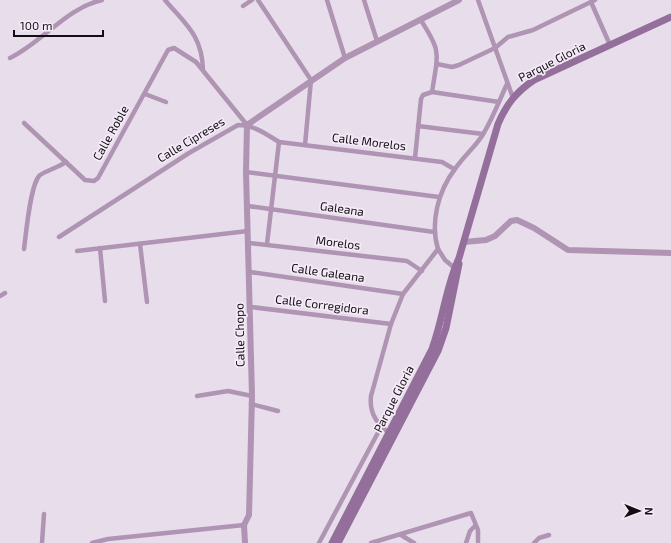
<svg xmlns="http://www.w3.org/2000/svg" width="671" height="543" viewBox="0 0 671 543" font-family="'Exo 2',sans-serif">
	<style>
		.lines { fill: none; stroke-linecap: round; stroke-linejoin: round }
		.minor { stroke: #af94b3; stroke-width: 4.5 }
		.tertiary { stroke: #af94b3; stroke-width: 6 }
		.secondary { stroke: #956f9c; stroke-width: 7 }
		.labels { text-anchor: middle; stroke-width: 3.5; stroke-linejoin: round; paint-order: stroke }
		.street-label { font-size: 12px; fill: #120e12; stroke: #f5eaf7 }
	</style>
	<rect width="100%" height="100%" fill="#e8ddea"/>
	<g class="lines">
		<g class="minor">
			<path d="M165,0c21,25 37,35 38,70"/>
			<path d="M258,0l53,80 -6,65"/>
			<path d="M327,0l18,58"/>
			<path d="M364,0l13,41"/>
			<path d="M478,0l35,98"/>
			<path d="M591,2l19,43"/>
			<path d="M243,6l9,-6"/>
			<path d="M10,58c33,-16 56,-50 92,-58"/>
			<path d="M437,64l15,3 7,-2 36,-17 13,-11 25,-7 62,-30"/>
			<path d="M432,92l67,10"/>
			<path d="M145,94l21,8"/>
			<path d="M24,123l61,57 9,1 4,-3 70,-128 6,-2 22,14 51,63"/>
			<path d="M418,126l65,8"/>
			<path d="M415,158l6,-59 2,-4 9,-3c6,-39 10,-40 -12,-73"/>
			<path d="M246,172l193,25"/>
			<path d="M248,206l186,26"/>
			<path d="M59,237l130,-84 49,-28c16,0 28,9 41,17l163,20 12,7"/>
			<path d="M249,243l158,18 15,10"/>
			<path d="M140,244l7,58"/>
			<path d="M267,244l12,-102"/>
			<path d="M100,248l5,53"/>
			<path d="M24,249c2,-15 6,-62 15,-73 2,-3 22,-10 27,-14"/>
			<path d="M438,249l7,11 12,10"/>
			<path d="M77,251l171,-20"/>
			<path d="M250,272l153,22"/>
			<path d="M0,296l5,-3"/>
			<path d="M251,307l140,17"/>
			<path d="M197,396l31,-5 24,5"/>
			<path d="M251,404l27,7"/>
			<path d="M391,434c-14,-9 -22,-21 -20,-38l20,-72 12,-30 35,-45c-8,-26 0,-58 17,-80 8,-12 19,-21 27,-33 10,-16 17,-35 25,-52"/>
			<path d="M401,535l13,8"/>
			<path d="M42,543l2,-29"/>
			<path d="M92,543l16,-4 136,-14"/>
			<path d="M319,543l62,-116"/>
			<path d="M371,543l100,-30 7,17v13"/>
			<path d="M466,543l4,-12 5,-5"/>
			<path d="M534,543l5,-5 10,-3"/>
		</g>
		<g class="tertiary">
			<path d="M464,242l22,-2 9,-4 16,-15 6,-1 17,8 34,22 103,3"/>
			<path d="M245,543l-1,-18 5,-10 3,-119 -6,-224 1,-47 98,-67 114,-58"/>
		</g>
		<g class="secondary">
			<path d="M332,543l100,-194c11,-30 14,-63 27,-91l39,-134c8,-19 18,-32 36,-44l137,-63"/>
			<path d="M338,543l100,-192 8,-23 13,-64"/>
		</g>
	</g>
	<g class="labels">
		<g class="street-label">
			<text transform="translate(552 62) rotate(-27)" y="4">Parque Gloria</text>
			<text transform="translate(111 133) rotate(-61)" y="4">Calle Roble</text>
			<text transform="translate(191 140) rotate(-31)" y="4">Calle Cipreses</text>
			<text transform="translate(369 142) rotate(7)" y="4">Calle Morelos</text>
			<text transform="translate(342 209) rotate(8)" y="4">Galeana</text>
			<text transform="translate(338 243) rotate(7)" y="4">Morelos</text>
			<text transform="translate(328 273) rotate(8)" y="4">Calle Galeana</text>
			<text transform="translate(322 305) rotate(7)" y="4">Calle Corregidora</text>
			<text transform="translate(240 335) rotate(-91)" y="4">Calle Chopo</text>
			<text transform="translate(394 399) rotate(-63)" y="4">Parque Gloria</text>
		</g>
	</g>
	<g transform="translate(639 511) rotate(91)" stroke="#f5eaf7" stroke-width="3" paint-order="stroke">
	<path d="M0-3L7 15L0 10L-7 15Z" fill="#120e12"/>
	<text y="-6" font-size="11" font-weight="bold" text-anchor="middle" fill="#120e12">N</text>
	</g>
	<path d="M14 30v6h89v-6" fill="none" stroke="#120e12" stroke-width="2"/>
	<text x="20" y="30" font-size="12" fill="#120e12" stroke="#f5eaf7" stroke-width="3" paint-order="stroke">100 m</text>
</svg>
